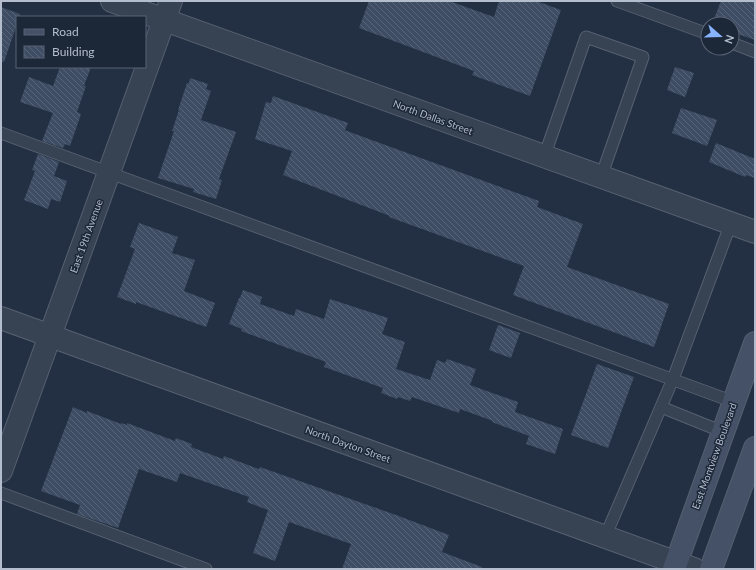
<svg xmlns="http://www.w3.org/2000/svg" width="756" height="570" viewBox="0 0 756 570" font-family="Lato,sans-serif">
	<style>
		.building { fill: url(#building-back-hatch) }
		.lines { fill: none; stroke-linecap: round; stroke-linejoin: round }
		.service-casing { stroke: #556070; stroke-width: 13 }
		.minor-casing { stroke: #556070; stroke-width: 24 }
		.tertiary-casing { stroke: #556070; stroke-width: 24 }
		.secondary-casing { stroke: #556070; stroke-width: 24 }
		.service { stroke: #374252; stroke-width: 11 }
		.minor { stroke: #374252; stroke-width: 22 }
		.tertiary { stroke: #374252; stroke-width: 22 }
		.secondary { stroke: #455166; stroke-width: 22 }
		.labels { text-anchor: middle; stroke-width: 3; stroke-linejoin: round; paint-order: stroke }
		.street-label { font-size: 10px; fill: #b4bdcd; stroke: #1c2738 }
	</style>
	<defs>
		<pattern id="building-back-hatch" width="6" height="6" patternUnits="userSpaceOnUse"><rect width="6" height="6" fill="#3e4d63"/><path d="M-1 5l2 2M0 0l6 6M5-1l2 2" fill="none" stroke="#586578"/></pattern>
	</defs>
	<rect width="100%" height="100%" fill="#233043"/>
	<g class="building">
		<path d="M369,1h80l45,16 5,-16h37l25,9 -31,86 -58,-21 2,-4 -115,-43z"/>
		<path d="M721,1h34v39l-23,-8v-8h-20z"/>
		<path d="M1,7l19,7v3h-3v7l-13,38h-3z"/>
		<path d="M60,67h31l-7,19h2l-9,26 4,2 -2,6 -9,26 -5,-2 -2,4 -21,-7 11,-28 -33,-11 9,-25 24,9z"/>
		<path d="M675,67l19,6 -9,24 -18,-7z"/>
		<path d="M190,78l18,6 -2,5 5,2 -10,29 35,12 -17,47 3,1 -6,19 -23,-7 1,-3 -36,-11 16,-47h-2l7,-21h-1l9,-27h2z"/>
		<path d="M273,96l75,27 -3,7 2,1 192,70 -2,6 46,17 -16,43 102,37 -15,43 -141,-52 11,-29 -135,-49 1,-1 -107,-41 9,-24 -37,-12 11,-37 5,1z"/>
		<path d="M681,108l36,12 -10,26 -35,-13z"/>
		<path d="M716,143l39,16v19l-9,-3 -1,2 -36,-15z"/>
		<path d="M38,154l21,8 -5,14 13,5 -7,21 -9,-3 -3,10 -24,-9 11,-29 -3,-1z"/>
		<path d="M139,223l39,14 -6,16 23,7 -11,31 31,12 -9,24 -70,-25v2l-19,-7 18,-48 -5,-2z"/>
		<path d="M243,290l19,7 -2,7 34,12 2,-7 28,10 6,-20 58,19 -6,16 23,8 -9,27 34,11 7,-20 8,3 2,-4 29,10 -6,16 48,17 -3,10 48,17 -8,25 -29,-10 3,-8 -37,-14 1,-1 -33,-12 -1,4 -47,-16 -2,4 -12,-4 -1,2 -16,-6 2,-5 -59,-21 2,-5 -85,-31 1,-2 -13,-5 10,-26h1z"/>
		<path d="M498,325l22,8 -9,25 -22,-8z"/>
		<path d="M597,364l37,13 -26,71 -37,-13z"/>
		<path d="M73,407l14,6v-2l34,13v-1l6,2v-2l48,18 1,-3 16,6 -1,3 32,12 1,-3 35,13 1,-2 136,48 53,20 -7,17 40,15 -1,2h-139l9,-25 -62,-22 -14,39 -22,-8 15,-43 -21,-8 2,-5 -69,-24 -3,9 -38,-13 -21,59 -41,-14 3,-9 -39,-14z"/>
	</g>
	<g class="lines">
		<g class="service-casing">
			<g id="service">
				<path d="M617,1l91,33"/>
				<path d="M732,43l23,9"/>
				<path d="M1,133l733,269"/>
				<path d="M544,157l42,-120 57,20 -42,120"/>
				<path d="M661,407l62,25"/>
				<path d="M1,493l205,76"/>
				<path d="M605,537l68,-158 58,-156"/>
			</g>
		</g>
		<g class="minor-casing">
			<g id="minor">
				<path d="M112,1l643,231"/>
				<path d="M1,471l170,-470"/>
			</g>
		</g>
		<g class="tertiary-casing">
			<path id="tertiary" d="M1,318l693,251"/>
		</g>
		<g class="secondary-casing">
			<g id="secondary">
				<path d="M674,569l81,-226"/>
				<path d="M711,569l44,-121"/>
			</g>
		</g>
		<use href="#service" class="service"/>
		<use href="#minor" class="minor"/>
		<use href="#tertiary" class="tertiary"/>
		<use href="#secondary" class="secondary"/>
	</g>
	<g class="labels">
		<g class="street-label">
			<text transform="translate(433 117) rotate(20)" y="4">North Dallas Street</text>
			<text transform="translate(86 236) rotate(-70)" y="4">East 19th Avenue</text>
			<text transform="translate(348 444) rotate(20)" y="4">North Dayton Street</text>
			<text transform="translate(714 456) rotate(-70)" y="4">East Montview Boulevard</text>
		</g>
	</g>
	<rect width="756" height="570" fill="none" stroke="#b4bdcd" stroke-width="4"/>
	<rect x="16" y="16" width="130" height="52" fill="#1c2738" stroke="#596374"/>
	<rect x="24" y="29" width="20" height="6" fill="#455166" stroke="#596374"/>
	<text x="52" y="36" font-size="12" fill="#b4bdcd">Road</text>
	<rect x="24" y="46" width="20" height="12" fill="url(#building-back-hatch)" stroke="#596374"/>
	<text x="52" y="56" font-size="12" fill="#b4bdcd">Building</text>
	<g transform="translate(720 36) rotate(110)"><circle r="19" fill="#1c2738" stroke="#596374"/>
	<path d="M0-3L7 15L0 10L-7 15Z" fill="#87b3ff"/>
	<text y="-6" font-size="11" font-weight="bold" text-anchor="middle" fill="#b4bdcd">N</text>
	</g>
</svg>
